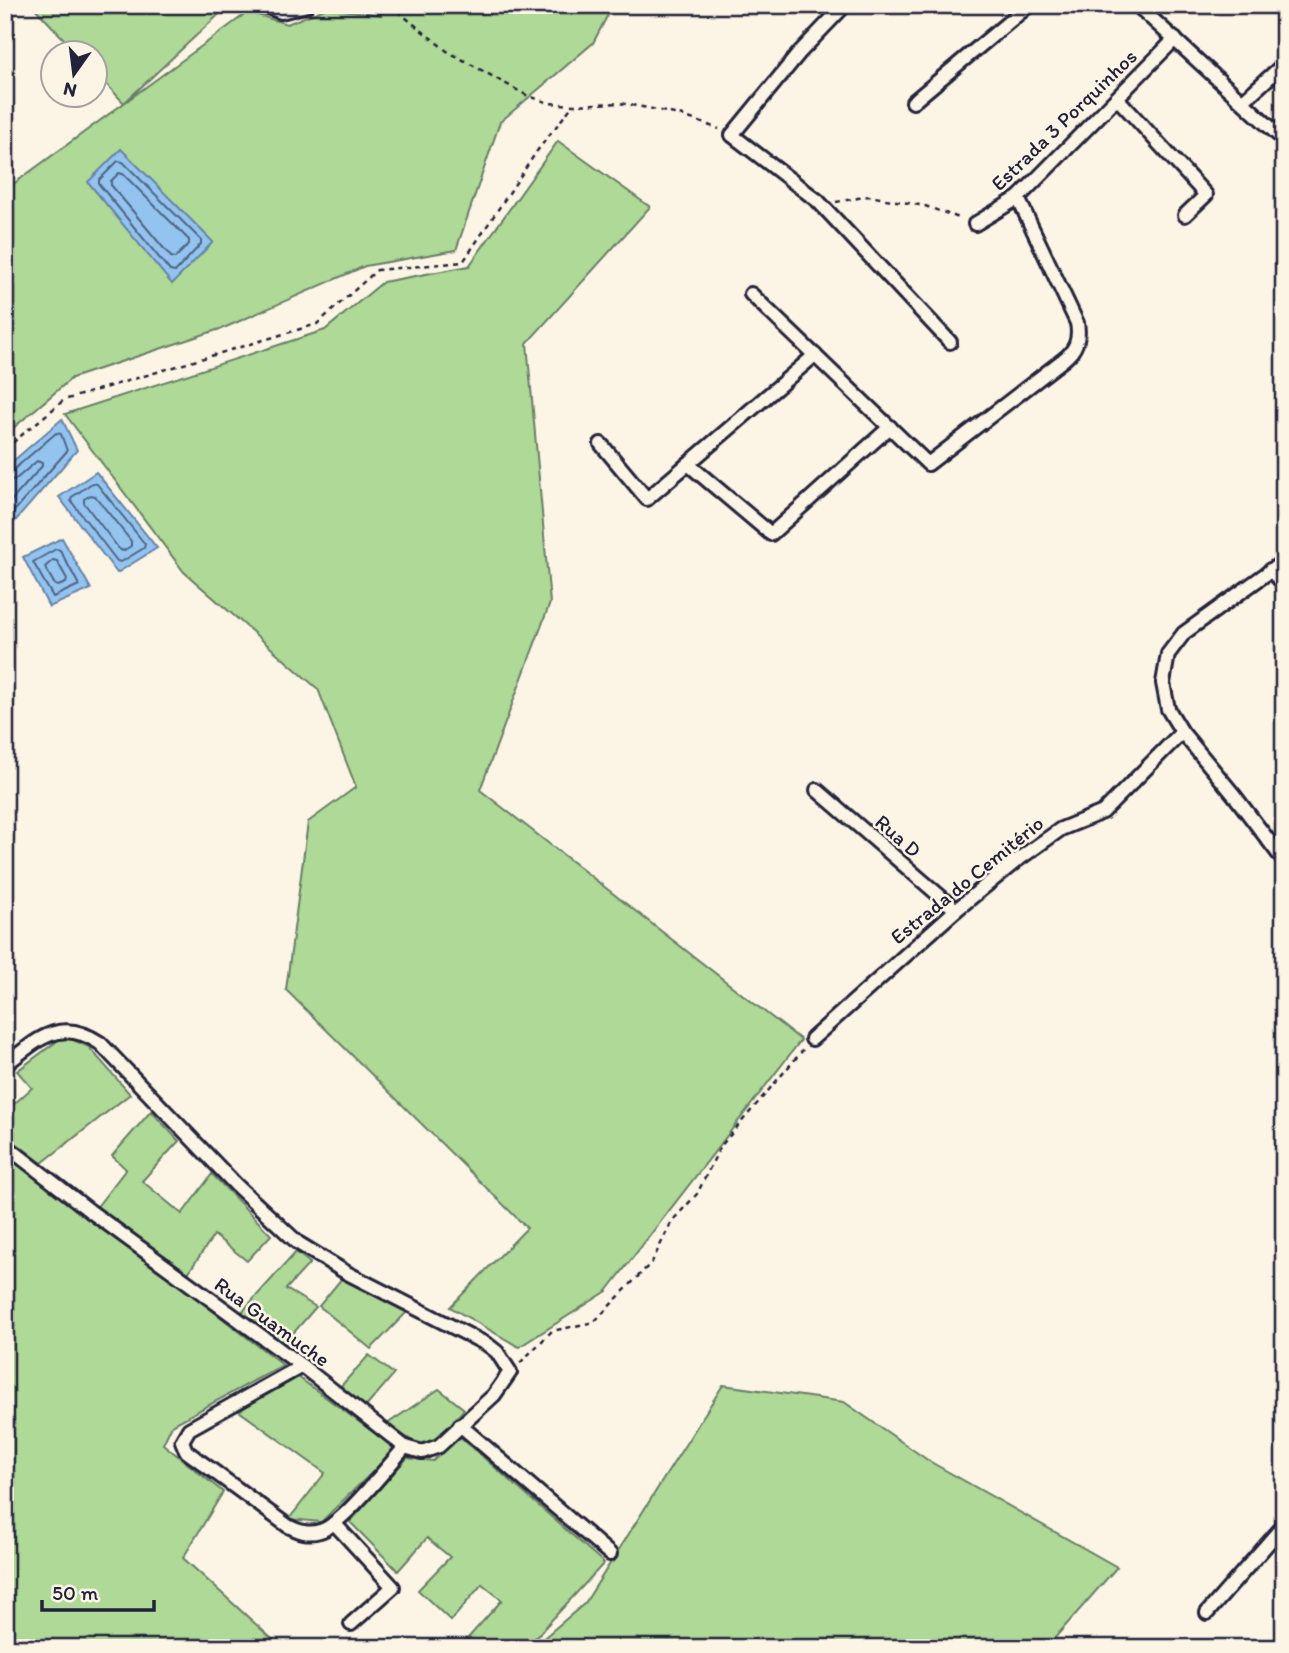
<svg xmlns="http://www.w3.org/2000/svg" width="1289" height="1653" viewBox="0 0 1289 1653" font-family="Itim,sans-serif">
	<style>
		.green { fill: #afd996; stroke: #687e68; stroke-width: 2 }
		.water { fill: #93c4ef; stroke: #6683a7; stroke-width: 2 }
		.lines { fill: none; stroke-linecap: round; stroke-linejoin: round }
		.shore { stroke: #4f6383; stroke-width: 2 }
		.minor-casing { stroke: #22223b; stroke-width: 18 }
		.path { stroke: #22223b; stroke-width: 2.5; stroke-dasharray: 5 5; stroke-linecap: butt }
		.minor { stroke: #fcf5e5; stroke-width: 12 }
		.labels { text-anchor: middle; stroke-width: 5; stroke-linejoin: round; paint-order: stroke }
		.street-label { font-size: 21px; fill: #22223b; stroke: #fcf5e5 }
	</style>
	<rect width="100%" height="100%" fill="#fcf5e5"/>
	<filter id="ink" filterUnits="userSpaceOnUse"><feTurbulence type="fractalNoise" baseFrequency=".0143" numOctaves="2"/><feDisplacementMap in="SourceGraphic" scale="14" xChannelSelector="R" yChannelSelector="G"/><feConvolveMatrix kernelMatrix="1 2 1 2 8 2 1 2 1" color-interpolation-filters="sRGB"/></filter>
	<g filter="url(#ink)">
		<g class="green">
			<path d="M32,5h197l-105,98 124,-91 39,12 40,-16 54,7v-10h232l-20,38 -93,79 -44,128 -91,16 -139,61 -154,51 -67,57v-245l119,-87 -29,-31 -1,-20h-18z"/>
			<path d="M558,141l92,66 -123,136 23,260 -70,187 321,250 -194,251 -88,56 -69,-40 77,-79 -241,-238 22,-168 48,-35 -38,-98 -134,-117 -119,-158 260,-84 58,-48 86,-16z"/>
			<path d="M64,1036l25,11 41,47 -88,69 -37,-28v-23l27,-24 -15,-17z"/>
			<path d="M151,1111l28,30 -37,40 40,33 30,-40 59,61 -24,26 -33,-26 -28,41 -90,-68 30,-39 -14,-13z"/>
			<path d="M5,1151l278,214 -111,60 -9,19 60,48 -40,66 99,90h-277z"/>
			<path d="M296,1252l14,11 -24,26 30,18 -34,39 -41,-33z"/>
			<path d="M342,1278l65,34 -36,37 -52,-43z"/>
			<path d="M369,1355l25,19 -29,34 -25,-21z"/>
			<path d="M298,1377l98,72 -75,73 -32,-3 36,-46 -86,-62z"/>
			<path d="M723,1385l121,17 85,59 188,106 -71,81h-514l53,-45z"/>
			<path d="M439,1389l25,20 -28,34 -19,1 -30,-20z"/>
			<path d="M459,1436l145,127 -78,85h-67l43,-48 -20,-16 -31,37 -33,-31 32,-33 -23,-19 -29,33 -48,-49 57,-64 26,3z"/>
		</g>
		<g class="water">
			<path d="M121,149l92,93 -41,42 -84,-102z"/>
			<path d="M62,419l15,31 -67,77 -5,-3v-56z"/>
			<path d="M96,472l61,76 -40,25 -58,-76z"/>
			<path d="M62,538l29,51 -42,18 -26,-50z"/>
		</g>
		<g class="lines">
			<g class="shore">
				<path d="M118,161l5,1 78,78v4l-26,28 -5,-1 -71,-87v-4z"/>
				<path d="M119,173l4,1 66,66v4l-14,14 -4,-1 -60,-72v-4z"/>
				<path d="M5,473l7,-2 44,-38 5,1 6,17 -58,66 -4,1"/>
				<path d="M5,481l11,-2 21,-18 5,2v3l-37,42"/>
				<path d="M92,483l5,1 48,60 -1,4 -23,14 -4,-1 -46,-60 1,-4z"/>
				<path d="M91,495l4,1 36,45v5l-8,5 -4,-2 -35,-46v-4z"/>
				<path d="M56,549l4,1 19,35 -26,12 -20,-35z"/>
				<path d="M53,560l4,1 10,18 -1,4 -8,3 -3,-1 -10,-18z"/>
			</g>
			<g class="minor-casing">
				<g id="minor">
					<path d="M263,5l18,7 26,-7"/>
					<path d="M845,5l-45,47 -68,83 86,66 132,141"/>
					<path d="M1137,5l147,135"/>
					<path d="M1117,98l89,97 -21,20"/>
					<path d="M1243,101l41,-37"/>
					<path d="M913,102l116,-97"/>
					<path d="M975,224l43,-26 157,-159"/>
					<path d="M751,294l177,170 135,-104c13,-10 17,-21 14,-37l-59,-125"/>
					<path d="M601,444l46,55 168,-144"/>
					<path d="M688,464l83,70 119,-107"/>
					<path d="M1284,561l-100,72 -16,21 -5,29 5,26 14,23 52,63 50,66"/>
					<path d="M1270,570l14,14"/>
					<path d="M5,716l1,-1"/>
					<path d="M817,790l139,120"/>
					<path d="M812,1039l144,-129 60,-49 45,-32 42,-17 79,-80"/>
					<path d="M5,1065c32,-25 55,-49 95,-22l136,142 62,58 49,30 141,72 9,7 13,20 -16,23 -55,51 -17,6 -17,-5 -103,-81 -212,-155 -85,-66"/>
					<path d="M302,1366l-113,63 -7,12 4,10 102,75c10,5 20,9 32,5 21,-5 68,-65 85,-84"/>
					<path d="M460,1425l150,129"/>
					<path d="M334,1523l59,64 -42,37"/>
					<path d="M1207,1613l77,-88"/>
				</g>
			</g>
			<g class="path">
				<path d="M390,5l57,46 79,44 23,8 24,2 47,-2 28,5 35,8 36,13"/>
				<path d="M836,202l33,-6 56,10 37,13"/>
				<path d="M5,449l59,-49 253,-76 60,-54 86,-8 74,-111 36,-46"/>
				<path d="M520,1363l32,-32 42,-9 58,-60 20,-41 25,-27 23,-47 83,-97"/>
			</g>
			<use href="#minor" class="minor"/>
		</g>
	</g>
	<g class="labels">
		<g class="street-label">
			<text transform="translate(1064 120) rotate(-44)" y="7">Estrada 3 Porquinhos</text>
			<text transform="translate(898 836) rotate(41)" y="7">Rua D</text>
			<text transform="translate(967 880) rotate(-39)" y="7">Estrada do Cemitério</text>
			<text transform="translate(272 1322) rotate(36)" y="7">Rua Guamuche</text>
		</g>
	</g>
	<rect width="1289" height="1653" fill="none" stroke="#fcf5e5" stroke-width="28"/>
	<rect x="14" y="14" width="1261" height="1625" fill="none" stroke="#22223b" stroke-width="2.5" filter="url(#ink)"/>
	<g transform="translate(74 74) rotate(194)"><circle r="33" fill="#fcf5e5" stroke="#a5a1a1" stroke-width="2"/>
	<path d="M0-5L12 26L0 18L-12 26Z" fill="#22223b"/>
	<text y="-10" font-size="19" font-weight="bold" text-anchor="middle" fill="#22223b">N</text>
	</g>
	<path d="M42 1600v10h112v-10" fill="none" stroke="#22223b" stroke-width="3.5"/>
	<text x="52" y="1600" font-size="21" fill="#22223b" stroke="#fcf5e5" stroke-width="5" paint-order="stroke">50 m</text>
</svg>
